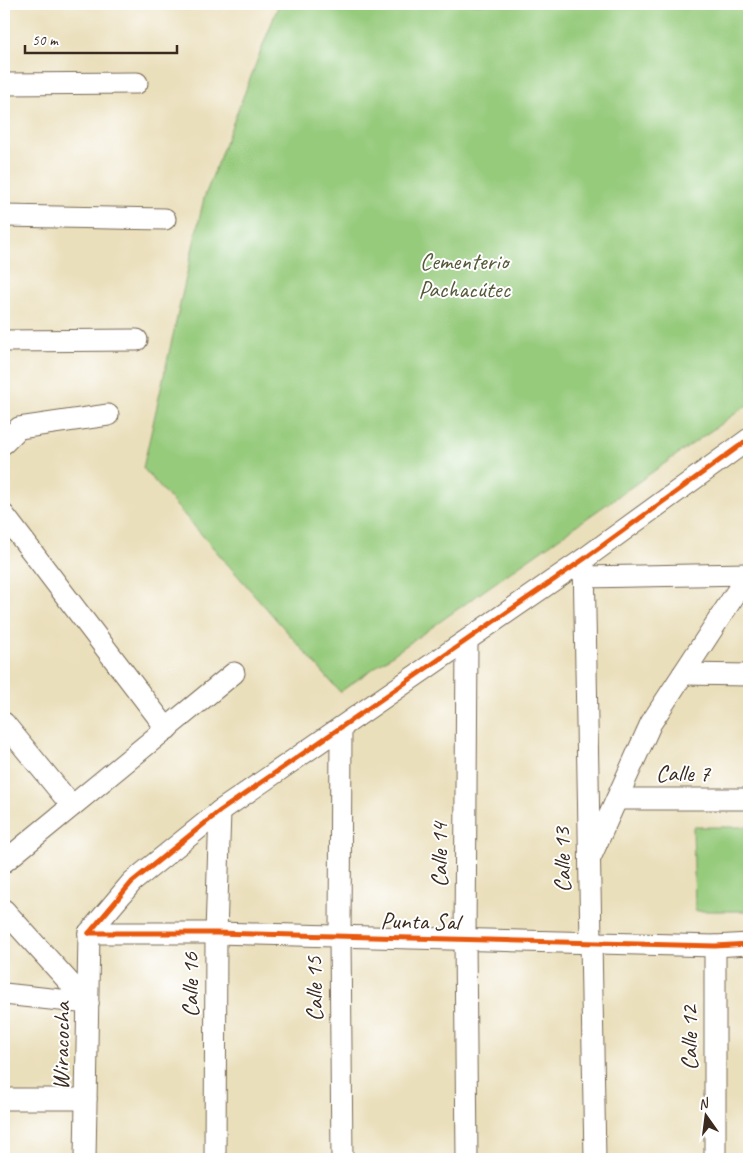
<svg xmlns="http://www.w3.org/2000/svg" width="753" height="1163" viewBox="0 0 753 1163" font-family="Caveat,sans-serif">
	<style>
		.green { fill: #96cb7c; stroke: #687a4d }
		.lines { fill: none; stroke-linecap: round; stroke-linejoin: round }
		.minor-casing { stroke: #786955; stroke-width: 23 }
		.minor { stroke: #fff; stroke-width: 21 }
		.cycleway-casing { stroke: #fff; stroke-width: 8 }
		.cycleway { stroke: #e8590c; stroke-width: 5 }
		.labels { text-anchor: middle; stroke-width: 4; stroke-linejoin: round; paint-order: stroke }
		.park-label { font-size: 24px; fill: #565a3a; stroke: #fff }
		.street-label { font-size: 24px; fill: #3b2a1e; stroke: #fff }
	</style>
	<rect width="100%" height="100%" fill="#fff"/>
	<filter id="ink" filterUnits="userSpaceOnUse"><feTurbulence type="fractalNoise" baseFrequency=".02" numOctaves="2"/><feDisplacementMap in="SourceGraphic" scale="10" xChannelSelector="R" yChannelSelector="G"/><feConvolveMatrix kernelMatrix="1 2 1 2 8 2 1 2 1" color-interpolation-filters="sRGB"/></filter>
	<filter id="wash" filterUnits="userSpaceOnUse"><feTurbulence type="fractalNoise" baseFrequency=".0096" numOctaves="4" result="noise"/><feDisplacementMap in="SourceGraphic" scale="20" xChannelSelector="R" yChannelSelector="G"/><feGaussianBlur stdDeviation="1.12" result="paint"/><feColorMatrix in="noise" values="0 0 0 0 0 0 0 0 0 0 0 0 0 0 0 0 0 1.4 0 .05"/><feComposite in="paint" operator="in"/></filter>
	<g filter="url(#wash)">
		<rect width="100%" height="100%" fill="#eadfbb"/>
		<g class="green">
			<path d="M279,4h470v400l-409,288 -197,-224 61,-270z"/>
			<path d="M693,827h55v84h-53z"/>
		</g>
	</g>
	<g filter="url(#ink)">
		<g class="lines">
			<g class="minor-casing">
				<g id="minor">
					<path d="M4,84l133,-1"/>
					<path d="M4,216l161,3"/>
					<path d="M4,341l133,-1"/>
					<path d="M4,443l15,-15 89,-13"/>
					<path d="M4,515l163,214"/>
					<path d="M584,559l11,600"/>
					<path d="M584,577l164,-3"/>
					<path d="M683,674l66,1"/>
					<path d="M4,723l68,83"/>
					<path d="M341,729l-1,208 2,222"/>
					<path d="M617,799h132"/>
					<path d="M591,856l60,-133 98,-150"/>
					<path d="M4,862l230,-189"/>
					<path d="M4,910l84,93"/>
					<path d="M89,933l43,-51 88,-71 364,-252 165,-120"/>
					<path d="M89,933h127l499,13 34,-2"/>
					<path d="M4,994l84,9"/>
					<path d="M4,1099h82"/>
					<path d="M85,1159l4,-226"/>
					<path d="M215,1159l1,-226 4,-122"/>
					<path d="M467,1159l-2,-220 2,-297"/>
					<path d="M715,1159v-213"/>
				</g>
			</g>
			<use href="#minor" class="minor"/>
			<g class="cycleway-casing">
				<g id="cycleway">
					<path d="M89,933l43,-51 88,-71 364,-252 165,-120"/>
					<path d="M89,933h127l499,13 34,-2"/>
				</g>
			</g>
			<use href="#cycleway" class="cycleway"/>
		</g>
	</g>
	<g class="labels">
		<g class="park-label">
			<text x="464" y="269">Cementerio<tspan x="464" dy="28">Pachacútec</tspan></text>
		</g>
		<g class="street-label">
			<text x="683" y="781">Calle 7</text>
			<text transform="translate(439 855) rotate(-90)" y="8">Calle 14</text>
			<text transform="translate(562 860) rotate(-91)" y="8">Calle 13</text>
			<text transform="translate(420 921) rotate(1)" y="8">Punta Sal</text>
			<text transform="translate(190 985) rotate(-90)" y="8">Calle 16</text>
			<text transform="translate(314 989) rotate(-91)" y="8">Calle 15</text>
			<text transform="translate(689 1038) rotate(-90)" y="8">Calle 12</text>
			<text transform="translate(61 1046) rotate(-89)" y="8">Wiracocha</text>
		</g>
	</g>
	<rect width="753" height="1163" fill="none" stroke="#fff" stroke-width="20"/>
	<g transform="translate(706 1116) rotate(346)" stroke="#ffffff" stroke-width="4" paint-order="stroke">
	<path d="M0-4L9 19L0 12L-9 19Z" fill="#3b2a1e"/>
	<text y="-8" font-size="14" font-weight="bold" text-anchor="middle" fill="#3b2a1e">N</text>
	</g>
	<path d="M25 45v8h152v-8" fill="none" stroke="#3b2a1e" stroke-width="2.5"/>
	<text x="32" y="45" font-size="15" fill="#3b2a1e" stroke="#ffffff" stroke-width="4" paint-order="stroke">50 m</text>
</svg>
